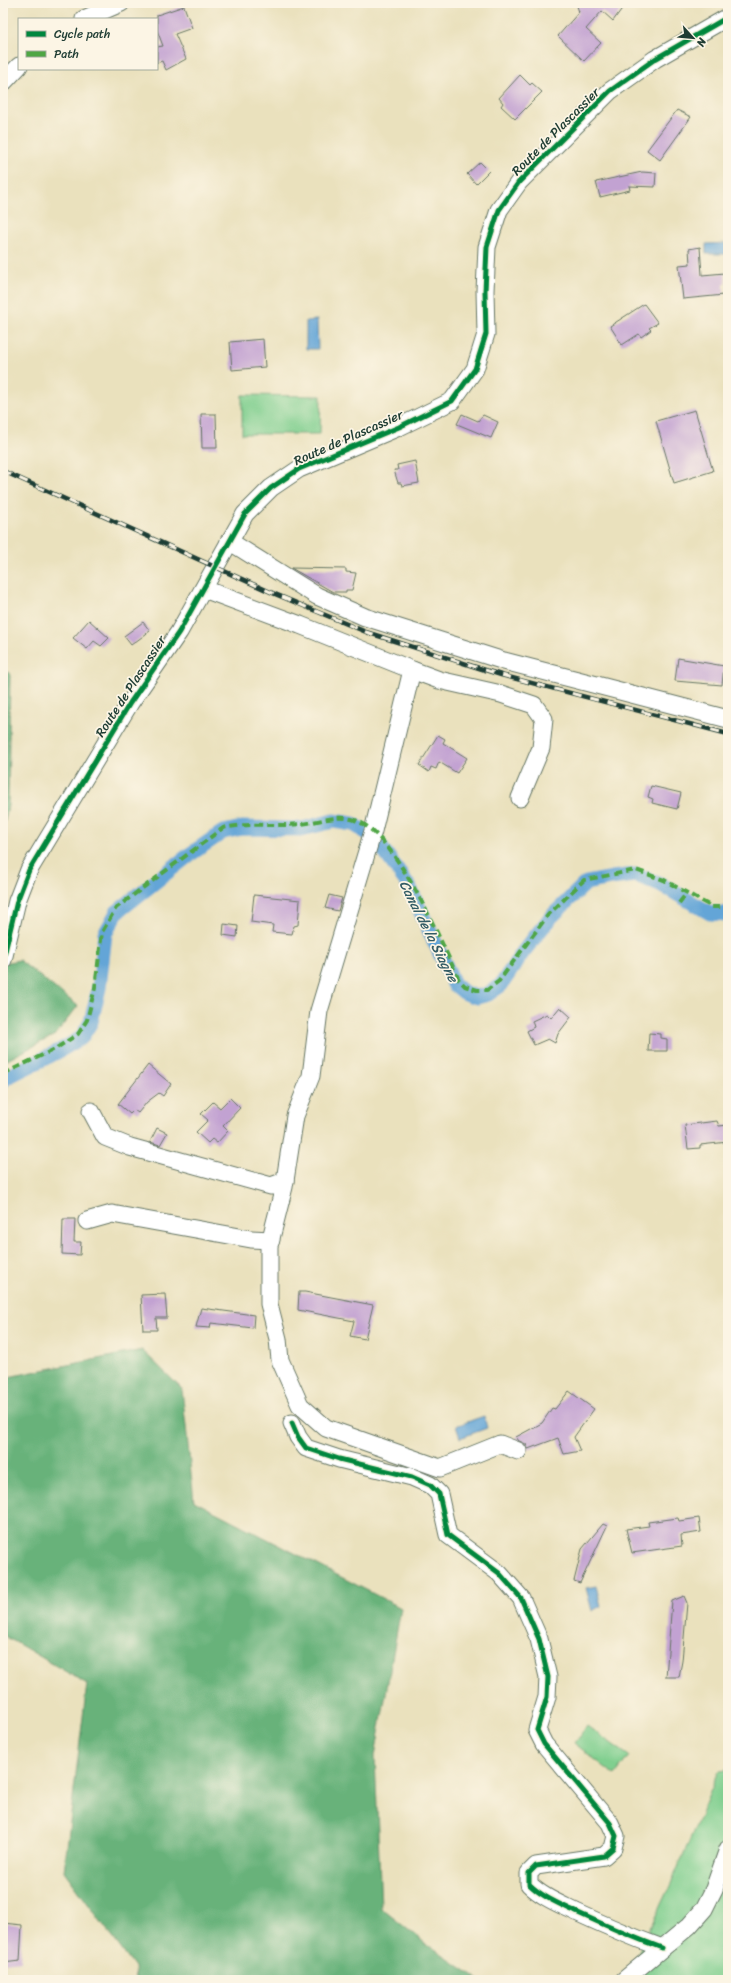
<svg xmlns="http://www.w3.org/2000/svg" width="731" height="1983" viewBox="0 0 731 1983" font-family="Sriracha,sans-serif">
	<style>
		.green { fill: #80cf8f; stroke: #508662 }
		.forest { fill: #68b27a; stroke: #447857 }
		.water { fill: #63a5d7; stroke: #417186 }
		.lines { fill: none; stroke-linecap: round; stroke-linejoin: round }
		.canal { stroke: #63a5d7; stroke-width: 15 }
		.building { fill: #c2a2d2 }
		.minor-casing { stroke: #667664; stroke-width: 19 }
		.minor { stroke: #fff; stroke-width: 17 }
		.rail-casing { stroke: #1f3d34; stroke-width: 4.5 }
		.rail { stroke: #fcf5e5; stroke-width: 3; stroke-dasharray: 9; stroke-linecap: butt }
		.quiet { stroke: #4fa644; stroke-width: 4; stroke-dasharray: 8 4; stroke-linecap: butt }
		.cycleway-casing { stroke: #fcf5e5; stroke-width: 8 }
		.cycleway { stroke: #00873e; stroke-width: 5 }
		.labels { text-anchor: middle; stroke-width: 3.5; stroke-linejoin: round; paint-order: stroke }
		.street-label { font-size: 13px; fill: #1f3d34; stroke: #fcf5e5 }
		.water-label { font-size: 14px; font-style: italic; fill: #335c65; stroke: #fcf5e5 }
	</style>
	<rect width="100%" height="100%" fill="#fcf5e5"/>
	<filter id="ink" filterUnits="userSpaceOnUse"><feTurbulence type="fractalNoise" baseFrequency=".025" numOctaves="2"/><feDisplacementMap in="SourceGraphic" scale="8" xChannelSelector="R" yChannelSelector="G"/><feConvolveMatrix kernelMatrix="1 2 1 2 8 2 1 2 1" color-interpolation-filters="sRGB"/></filter>
	<filter id="wash" filterUnits="userSpaceOnUse"><feTurbulence type="fractalNoise" baseFrequency=".012" numOctaves="4" result="noise"/><feDisplacementMap in="SourceGraphic" scale="16" xChannelSelector="R" yChannelSelector="G"/><feGaussianBlur stdDeviation="0.9" result="paint"/><feColorMatrix in="noise" values="0 0 0 0 0 0 0 0 0 0 0 0 0 0 0 0 0 1.4 0 .05"/><feComposite in="paint" operator="in"/></filter>
	<g filter="url(#wash)">
		<rect width="100%" height="100%" fill="#eae1bd"/>
		<g class="green">
			<path d="M242,395l79,1 -1,38h-78z"/>
			<path d="M587,1726l42,30 -14,19 -41,-32z"/>
			<path d="M728,1770v210h-102l56,-121 37,-88z"/>
		</g>
		<g class="forest">
			<path d="M3,671l7,2 -2,132 -5,27z"/>
			<path d="M19,960l59,46 -23,29 -48,25 -4,7v-104z"/>
			<path d="M142,1350l40,39 12,112 207,107 -26,148 6,152 45,36 53,36h-343l-1,-12 -71,-97 23,-187 -84,-49v-257z"/>
		</g>
		<g class="water">
			<path d="M728,243v11h-22v-10z"/>
			<path d="M317,320l1,29h-12v-28z"/>
			<path d="M484,1416l3,12 -27,10 -4,-12z"/>
			<path d="M596,1586l5,20 -9,5 -6,-23z"/>
		</g>
		<g class="lines">
			<g class="canal">
				<path d="M374,837l35,49 45,98 11,9 12,4 11,-3 13,-9 22,-33 27,-34 36,-35 26,-5 23,-3 25,9 50,29 18,1"/>
				<path d="M3,1081l2,-3 52,-26 24,-14 10,-16 8,-34 6,-54 12,-22 72,-57 34,-23 19,-4 60,1 31,-8 20,3 16,10"/>
			</g>
		</g>
		<g id="blocks">
			<g class="building">
				<path d="M576,3h50l-13,18 -11,-10 -16,18 15,14 -17,18 -26,-25 21,-24z"/>
				<path d="M184,6l8,22 -17,6 11,25 -20,11 -4,-9 -5,2v-16l6,-1 -6,-16v-15z"/>
				<path d="M520,75l10,10 2,-2 10,9 -27,27 -14,-13 2,-3 -4,-5z"/>
				<path d="M677,110l14,7 -31,43 -13,-10z"/>
				<path d="M480,162l9,9 -13,13 -9,-10z"/>
				<path d="M642,172l14,1 -1,14 -26,-1 1,4 -30,7 -4,-15z"/>
				<path d="M700,247l2,28 23,-2 1,11h-2v11l-41,4 -4,-34 11,-1 -1,-15z"/>
				<path d="M644,304l14,19 -9,5 2,2 -10,7 -2,-3 -17,11 -12,-19z"/>
				<path d="M263,339l2,28 -33,3 -2,-28z"/>
				<path d="M695,410l18,61 -39,12 -18,-62z"/>
				<path d="M201,414h15l1,34h-15z"/>
				<path d="M462,414l16,7 5,-6 15,7 -7,16 -34,-14z"/>
				<path d="M415,461l4,22 -17,3 -1,-3h-3l-4,-13h4l-1,-5z"/>
				<path d="M291,568l55,1v3l10,1 -4,17h-6v2h-13z"/>
				<path d="M89,620l20,18 -8,8 -7,-5 -7,8 -14,-11z"/>
				<path d="M143,622l7,9 -19,14 -7,-9z"/>
				<path d="M678,658l46,8 -2,19 -47,-4z"/>
				<path d="M438,735l7,4 -2,4 24,15 -10,15 -18,-11 -3,7 -5,-2 -2,5 -10,-7z"/>
				<path d="M651,786l30,7 -4,16 -25,-6 1,-4 -5,-2z"/>
				<path d="M254,895l46,5 -2,25 -4,1 -2,8 -20,-2 1,-7 -22,-3z"/>
				<path d="M329,895l13,3 -4,13 -13,-3z"/>
				<path d="M224,924l14,2 -1,11 -14,-2z"/>
				<path d="M560,1007l11,10 -13,17 -3,9 -7,-4 -14,6 -7,-14 7,-4 -2,-6 15,-7 4,4z"/>
				<path d="M649,1033l12,1v4l6,1v12h-19z"/>
				<path d="M148,1065l23,19 -8,12 -4,-3 -12,9 -9,11 -4,-3 -4,4 -12,-10z"/>
				<path d="M230,1098l10,10 -17,18 5,5 -11,12 -5,-4 -4,4 -12,-11 12,-12 -7,-6 12,-12 7,6z"/>
				<path d="M717,1121l2,5 9,-1v17l-28,3v3l-12,1 -3,-24z"/>
				<path d="M157,1128l10,5 -7,12 -10,-3z"/>
				<path d="M63,1219h12l-1,23h7l-1,13 -18,-1z"/>
				<path d="M299,1292h6l68,13 -8,34 -15,-3 4,-15 -56,-11z"/>
				<path d="M165,1294l2,24h-11l1,12h-14l-2,-35z"/>
				<path d="M201,1308l53,7 -1,13 -42,-5 -1,5 -14,-1z"/>
				<path d="M569,1391l25,18 -20,28 6,14 -16,3 -6,-16 -30,11 -2,-5 -7,-3 -3,-4 26,-14 10,-15 3,1z"/>
				<path d="M678,1518l1,3 20,-3 2,14 -20,3 1,11 -50,7 -6,-24 23,-3 -1,-4z"/>
				<path d="M603,1524l4,2 -27,57 -6,-2 8,-32z"/>
				<path d="M684,1596l3,7 -5,58 -3,16h-13l6,-76z"/>
				<path d="M3,1923l19,2 -2,36 -17,2z"/>
			</g>
		</g>
	</g>
	<g filter="url(#ink)">
		<use href="#blocks" fill-opacity="0" stroke="#667664" stroke-width="1"/>
		<g class="lines">
			<g class="minor-casing">
				<g id="minor">
					<path d="M84,19l37,-16"/>
					<path d="M3,83l16,-17"/>
					<path d="M229,541l88,55 48,21 139,44 224,58"/>
					<path d="M204,589l96,36 112,45 27,10 62,14 33,11 10,14 -3,29 -21,50"/>
					<path d="M412,670l-39,161 -54,180 -8,65 -16,40 -11,71 -15,59v58l9,35 2,21 20,45 26,23 114,40 60,-24 18,7"/>
					<path d="M3,960l14,-59 12,-31 101,-167 49,-71 66,-118 26,-26 28,-19 100,-42 53,-26 23,-32 11,-35 -1,-43 2,-44 12,-37 20,-28 91,-91 45,-32 73,-42"/>
					<path d="M91,1111l14,26 25,10 141,39 14,-5"/>
					<path d="M87,1221l25,-7 139,25 20,1"/>
					<path d="M292,1423l6,14 8,11 33,11 73,18 18,8 9,9 9,41 51,38 22,25 18,41 9,38 -1,20 -10,33 7,14 66,79 6,13 -3,12 -9,8 -68,10 -7,7v11c13,13 31,20 47,28 28,13 56,25 86,36"/>
					<path d="M624,1980l65,-54 15,-17 10,-20 14,-40"/>
				</g>
			</g>
			<use href="#minor" class="minor"/>
			<g class="rail-casing">
				<path id="rail" d="M3,471l272,123 91,38 135,43 227,59"/>
			</g>
			<use href="#rail" class="rail"/>
			<g class="quiet">
				<path d="M679,903l7,-9"/>
				<path d="M3,1074l52,-25 23,-15 9,-14 8,-32 7,-56 14,-24 107,-80c28,-6 51,-1 78,-4 19,-2 34,-10 54,-4 42,15 85,120 104,160l6,6 12,4h10l12,-9 49,-66 36,-35 52,-10 28,10 48,27h16"/>
			</g>
			<g class="cycleway-casing">
				<g id="cycleway">
					<path d="M3,960l14,-59 12,-31 101,-167 49,-71 66,-118 26,-26 28,-19 100,-42 53,-26 23,-32 11,-35 -1,-43 2,-44 12,-37 20,-28 91,-91 45,-32 73,-42"/>
					<path d="M292,1423l6,14 8,11 33,11 73,18 18,8 9,9 9,41 51,38 22,25 18,41 9,38 -1,20 -10,33 7,14 66,79 6,13 -3,12 -9,8 -68,10 -7,7v11c13,13 31,20 47,28 28,13 56,25 86,36"/>
				</g>
			</g>
			<use href="#cycleway" class="cycleway"/>
		</g>
	</g>
	<g class="labels">
		<g class="street-label">
			<text transform="translate(555 131) rotate(-45)" y="5">Route de Plascassier</text>
			<text transform="translate(348 437) rotate(-24)" y="5">Route de Plascassier</text>
			<text transform="translate(130 686) rotate(-57)" y="5">Route de Plascassier</text>
		</g>
		<g class="water-label">
			<text transform="translate(429 931) rotate(63)" y="5">Canal de la Siagne</text>
		</g>
	</g>
	<rect width="731" height="1983" fill="none" stroke="#fcf5e5" stroke-width="16"/>
	<rect x="18" y="18" width="140" height="52" fill="#fcf5e5" stroke="#a4ab9e"/>
	<rect x="26" y="31" width="20" height="6" fill="#00873e" stroke="#a4ab9e"/>
	<text x="54" y="38" font-size="12" fill="#1f3d34">Cycle path</text>
	<rect x="26" y="51" width="20" height="6" fill="#4fa644" stroke="#a4ab9e"/>
	<text x="54" y="58" font-size="12" fill="#1f3d34">Path</text>
	<g transform="translate(693 38) rotate(117)" stroke="#fcf5e5" stroke-width="3" paint-order="stroke">
	<path d="M0-3L7 15L0 10L-7 15Z" fill="#1f3d34"/>
	<text y="-6" font-size="11" font-weight="bold" text-anchor="middle" fill="#1f3d34">N</text>
	</g>
</svg>
